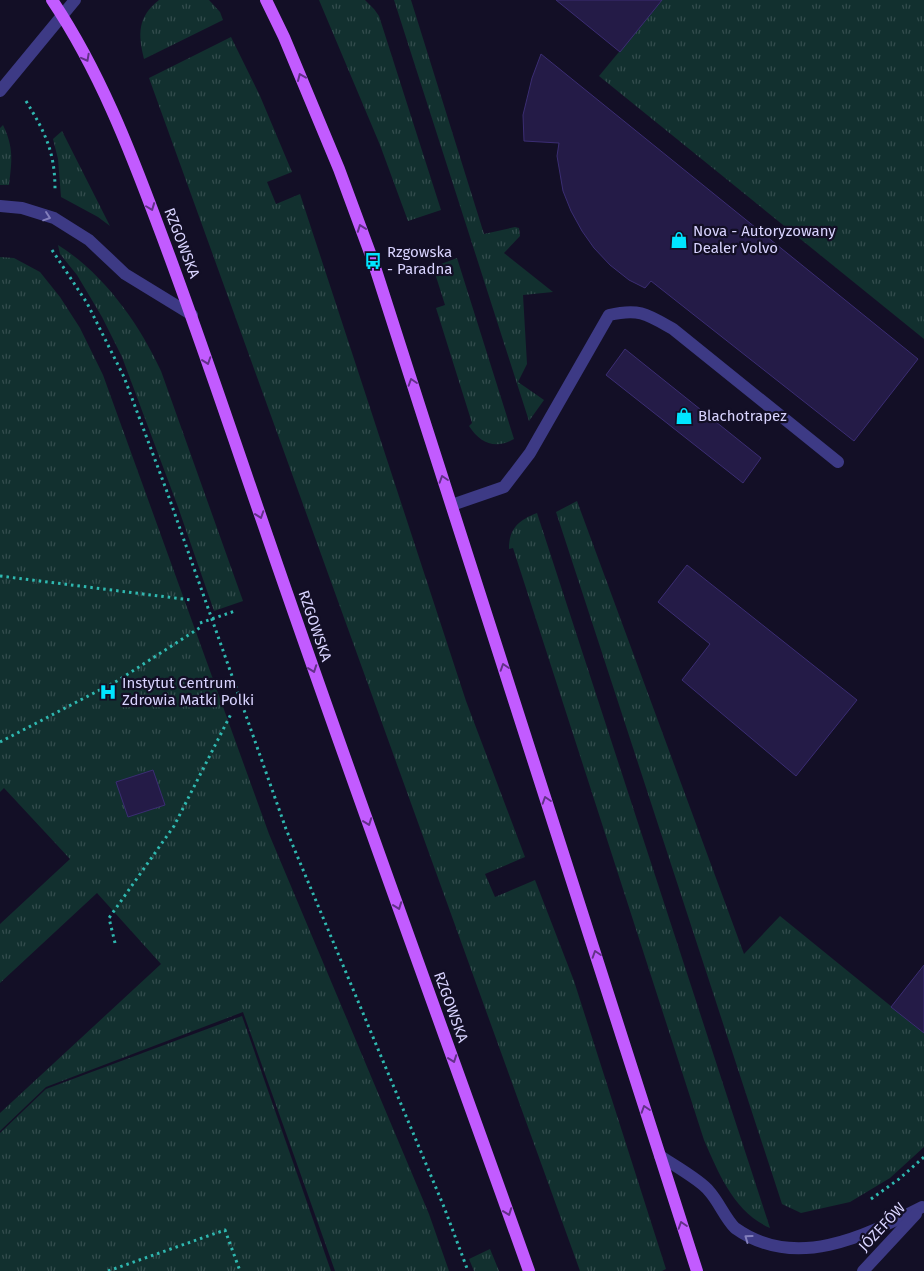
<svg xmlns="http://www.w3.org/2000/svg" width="924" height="1271" viewBox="0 0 924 1271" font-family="'Fira Sans',sans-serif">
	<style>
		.grass { fill: url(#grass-tufts) }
		.building { fill: #241b47; stroke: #3b2d73 }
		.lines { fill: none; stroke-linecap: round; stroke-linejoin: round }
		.path { stroke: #2fb8b0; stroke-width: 3; stroke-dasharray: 2.5 4; stroke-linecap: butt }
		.minor { stroke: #3d3a85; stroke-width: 12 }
		.major { stroke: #c25bff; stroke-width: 12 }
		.oneway { stroke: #623188 }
		.oneway2 { stroke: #837fbc }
		.labels { text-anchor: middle; stroke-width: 4.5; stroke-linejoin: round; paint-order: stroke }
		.poi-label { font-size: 15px; fill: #d9d4ff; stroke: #130f26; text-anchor: start }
		.street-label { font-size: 15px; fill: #d9d4ff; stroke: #130f26 }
	</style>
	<defs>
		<pattern id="grass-tufts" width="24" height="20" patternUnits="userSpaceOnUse" patternTransform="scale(1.25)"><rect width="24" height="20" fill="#12302f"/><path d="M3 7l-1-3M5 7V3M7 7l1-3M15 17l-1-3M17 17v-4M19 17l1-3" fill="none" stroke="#344d4e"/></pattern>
	</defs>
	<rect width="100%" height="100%" fill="#130f26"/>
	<g class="grass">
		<path d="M159,0h50l11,12 3,8 -79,39c-6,-24 -7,-42 15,-59z"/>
		<path d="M319,0h46l9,9 5,7 62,194 -33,11 -28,-76z"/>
		<path d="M394,0h17l73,234 31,-7 4,1 1,8 -16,17 49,39 -30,3 4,69 -9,18 26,18 -15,21z"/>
		<path d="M662,0h262v339l-325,-263z"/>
		<path d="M231,37l29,59 32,76 -25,10 9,22 24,-10 166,507 59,156 -40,17 10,23 40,-17 39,101 92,288 -4,2h-82l-431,-1193z"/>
		<path d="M3,125c11,23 9,36 6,60h-9v-57z"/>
		<path d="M62,131l48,95 -12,-9 -37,-20 -3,-38 -5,-20z"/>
		<path d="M58,245c45,28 81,78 103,126l82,230 -29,10 -36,-104 -56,-150 -20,-40 -25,-42 -17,-21z"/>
		<path d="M0,257l14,1 26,14 20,25 20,31 23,47 166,459 160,380 20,57h-114l-92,-259 -197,75 -46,44v-18l161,-149 -64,-71 -97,90v-59l70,-65 -66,-71 -4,4z"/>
		<path d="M457,258l57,181c-19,11 -34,4 -45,-13l3,-3 -36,-115 9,-3 -12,-38z"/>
		<path d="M577,501l167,453 36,-38 144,117v114l-34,31 -40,24 -49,11 -19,-9 -226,-692z"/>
		<path d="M537,513l233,715c-36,-16 -51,-54 -66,-88l-191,-592 -4,1c0,-21 10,-29 28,-36z"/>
		<path d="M242,1016l89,255h-331v-138l46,-44z"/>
		<path d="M490,1249l9,22h-25l-5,-12z"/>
	</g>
	<g class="building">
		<path d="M556,0h106l-42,52z"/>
		<path d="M541,54l377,305 -64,82 -203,-160 -6,7 -16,-8 -19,-15 -16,-17 -12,-17 -11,-20 -8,-20 -6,-35 2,-13 -35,-2 -1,-26 9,-37z"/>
		<path d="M625,349l136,109 -18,25 -137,-108z"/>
		<path d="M687,565l170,135 -61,76 -114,-96 28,-36 -52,-42z"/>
		<path d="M153,770l12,35 -37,12 -12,-35z"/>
		<path d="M924,965v68l-33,-26z"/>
	</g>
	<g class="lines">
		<g class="path">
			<path d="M26,101c19,31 29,51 29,88"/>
			<path d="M52,250l35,53 37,74 42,112 120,340 158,378 24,64"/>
			<path d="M0,576l191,24"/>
			<path d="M200,623l35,-12"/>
			<path d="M0,742l117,-61 84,-54"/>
			<path d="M115,943l-6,-25 65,-92 58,-114"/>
			<path d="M871,1199l28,-20 25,-22"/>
			<path d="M108,1271l117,-41 15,41"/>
		</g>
		<g class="minor">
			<path d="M0,91l75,-91"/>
			<path d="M0,206l22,2 32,10 35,22 36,34 67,41"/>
			<path d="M452,505l52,-18 26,-34 79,-138c30,-7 38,-1 64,14l165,133"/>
			<path d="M660,1156c12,8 42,25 49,35 10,11 16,27 26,37 60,43 128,9 187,-21"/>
			<path d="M863,1271l53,-57"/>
		</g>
		<g class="major">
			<path d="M52,0c47,70 78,150 107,228 39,103 73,206 109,310 84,245 174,489 261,733"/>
			<path d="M266,0l18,37 55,132 34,92 324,1010"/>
		</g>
	</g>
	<defs><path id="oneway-chevron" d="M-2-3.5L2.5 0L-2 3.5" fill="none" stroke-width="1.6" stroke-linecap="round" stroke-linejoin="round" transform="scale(1.25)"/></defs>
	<g class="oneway">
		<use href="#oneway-chevron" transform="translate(86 58) rotate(62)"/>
		<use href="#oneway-chevron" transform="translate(301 77) rotate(-113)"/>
		<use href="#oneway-chevron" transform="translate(151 207) rotate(69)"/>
		<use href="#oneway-chevron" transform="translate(361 228) rotate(-110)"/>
		<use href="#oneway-chevron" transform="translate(207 361) rotate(71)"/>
		<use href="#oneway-chevron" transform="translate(412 382) rotate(-108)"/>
		<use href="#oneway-chevron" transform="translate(443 479) rotate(-108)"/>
		<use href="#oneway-chevron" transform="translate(260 515) rotate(71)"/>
		<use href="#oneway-chevron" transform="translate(504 667) rotate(-108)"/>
		<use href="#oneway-chevron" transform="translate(313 669) rotate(70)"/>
		<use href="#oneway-chevron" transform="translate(546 800) rotate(-108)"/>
		<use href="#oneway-chevron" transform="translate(368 822) rotate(70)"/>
		<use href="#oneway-chevron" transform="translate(398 906) rotate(70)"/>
		<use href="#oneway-chevron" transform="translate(596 954) rotate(-108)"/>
		<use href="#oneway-chevron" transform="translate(453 1059) rotate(70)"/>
		<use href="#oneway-chevron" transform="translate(645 1109) rotate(-108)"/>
		<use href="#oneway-chevron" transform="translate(508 1212) rotate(70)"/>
		<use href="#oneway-chevron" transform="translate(682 1225) rotate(-108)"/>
	</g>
	<g class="oneway2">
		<use href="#oneway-chevron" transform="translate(47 217) rotate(19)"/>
		<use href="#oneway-chevron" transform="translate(748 1238) rotate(-144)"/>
	</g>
	<defs>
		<g id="shop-bare" transform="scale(1.35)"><path d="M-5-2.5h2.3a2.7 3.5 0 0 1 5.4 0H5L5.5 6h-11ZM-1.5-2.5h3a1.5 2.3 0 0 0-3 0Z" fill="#00e5ff" stroke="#130f26" stroke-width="2.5" paint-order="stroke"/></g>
		<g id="bus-bare" transform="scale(1.35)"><path d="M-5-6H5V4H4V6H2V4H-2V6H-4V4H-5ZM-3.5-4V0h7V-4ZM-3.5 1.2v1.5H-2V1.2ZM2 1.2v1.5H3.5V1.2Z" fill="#00e5ff" stroke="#130f26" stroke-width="2.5" paint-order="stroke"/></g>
		<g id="hospital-bare" transform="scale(1.35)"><path d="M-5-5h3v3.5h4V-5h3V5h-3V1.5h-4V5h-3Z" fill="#00e5ff" stroke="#130f26" stroke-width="2.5" paint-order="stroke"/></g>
	</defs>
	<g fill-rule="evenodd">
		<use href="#shop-bare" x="679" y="240"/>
		<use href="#bus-bare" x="373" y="261"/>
		<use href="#shop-bare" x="684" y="416"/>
		<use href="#hospital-bare" x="108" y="692"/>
	</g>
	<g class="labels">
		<g class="poi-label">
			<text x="693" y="236">Nova - Autoryzowany<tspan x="693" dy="17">Dealer Volvo</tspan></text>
			<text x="387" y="257">Rzgowska<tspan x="387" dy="17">- Paradna</tspan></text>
			<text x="698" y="421">Blachotrapez</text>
			<text x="122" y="688">Instytut Centrum<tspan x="122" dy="17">Zdrowia Matki Polki</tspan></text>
		</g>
		<g class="street-label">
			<text transform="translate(182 243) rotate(69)" y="5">RZGOWSKA</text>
			<text transform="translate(315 626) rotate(71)" y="5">RZGOWSKA</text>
			<text transform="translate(451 1007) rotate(70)" y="5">RZGOWSKA</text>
			<text transform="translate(882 1227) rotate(-47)" y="5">JÓZEFÓW</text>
		</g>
	</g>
</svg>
